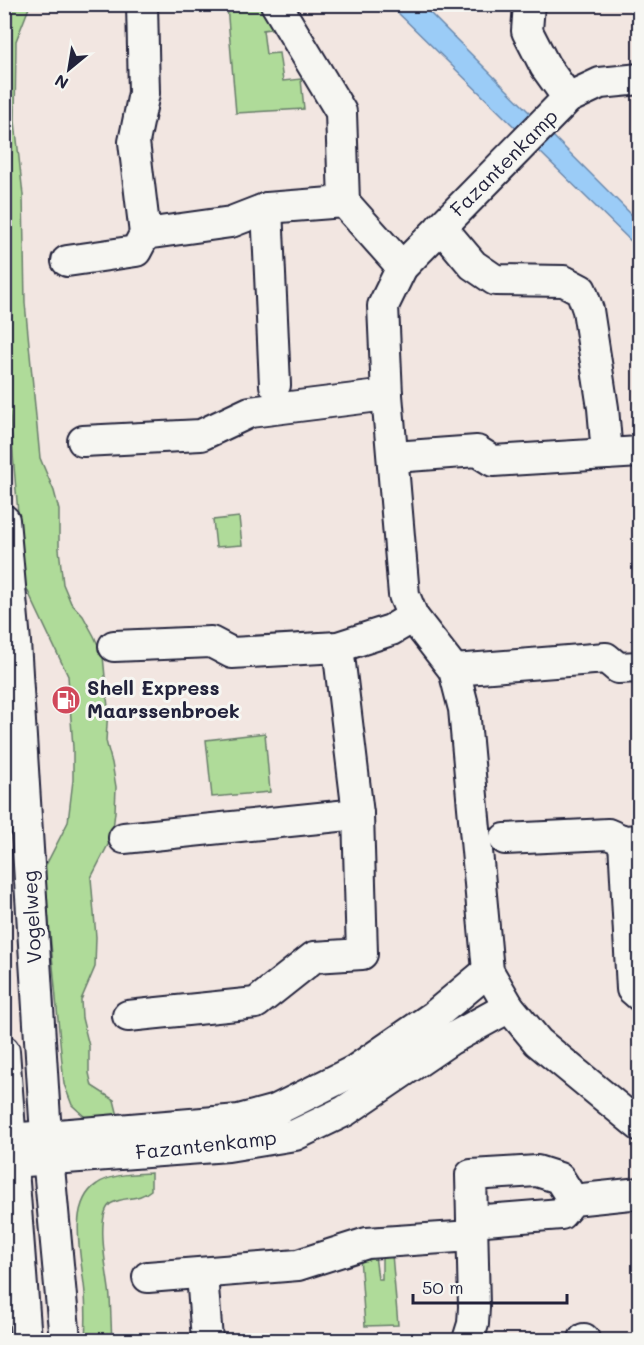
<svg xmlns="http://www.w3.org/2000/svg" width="644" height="1345" viewBox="0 0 644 1345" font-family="Mali,sans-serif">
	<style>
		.green { fill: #afdb99; stroke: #687e6a; stroke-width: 1.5 }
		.water { fill: #9bccf7; stroke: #6b88ac; stroke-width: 1.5 }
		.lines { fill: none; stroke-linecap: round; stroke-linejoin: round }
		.minor-casing { stroke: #22223b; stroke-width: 34 }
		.minor { stroke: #f6f6f2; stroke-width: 30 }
		.labels { text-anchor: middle; stroke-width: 6; stroke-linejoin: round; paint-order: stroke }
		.street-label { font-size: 20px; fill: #22223b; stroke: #f6f6f2 }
		.poi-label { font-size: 20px; font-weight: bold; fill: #22223b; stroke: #f6f6f2; text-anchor: start }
	</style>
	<rect width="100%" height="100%" fill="#f2e6e1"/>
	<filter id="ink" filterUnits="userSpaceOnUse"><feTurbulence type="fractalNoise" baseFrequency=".0167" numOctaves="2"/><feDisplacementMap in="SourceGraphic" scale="12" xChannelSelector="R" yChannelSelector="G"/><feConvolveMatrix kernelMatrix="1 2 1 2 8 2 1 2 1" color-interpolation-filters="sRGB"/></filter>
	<g filter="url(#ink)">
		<g class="green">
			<path d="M240,4l23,1 15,23 -15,2 3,24 13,-1 4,28 18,-2 3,30 -68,4 -9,-107z"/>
			<path d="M8,5h22l-14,36 -1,80 8,74 2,108 15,155 14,33 5,19v39l4,35 8,19 12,13 11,20 9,20 5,52 -2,33 6,22 4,24 -1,25 -3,25 -21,41 5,59 -1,30 -14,33 1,18 7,28v27l3,13 22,14 4,16 -33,1 -13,-12 -8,-21 -20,-215 24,-47 5,-42v-32l-5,-72 -44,-93 -20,-233v-318z"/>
			<path d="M239,517l3,28 -26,2 -3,-27z"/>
			<path d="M265,733l5,59 -58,5 -6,-57z"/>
			<path d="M151,1173v17c-13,11 -26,6 -39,13 -19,9 -3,77 -2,95 1,14 1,28 2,42h-27c1,-15 1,-31 0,-46 -2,-32 -20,-89 12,-110 14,-10 37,-10 54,-11z"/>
			<path d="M392,1254l6,71 -33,1 -5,-69 15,-2 3,24h4v-24z"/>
		</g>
		<path class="water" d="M390,5h32l217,217v27z"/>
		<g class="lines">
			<g class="minor-casing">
				<g id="minor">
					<path d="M276,4l65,108 3,90"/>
					<path d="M529,4l-2,27 18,35 23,32"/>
					<path d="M640,79l-40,4 -32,15 -166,169 -19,39 4,89 17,200 9,22 41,53 10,39 24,262 21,36 29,35 102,84"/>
					<path d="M267,208l8,177"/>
					<path d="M441,227l32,38 22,15 69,1 17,9 7,20 15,98 4,46"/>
					<path d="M145,234l86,-12 36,-14 77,-6 58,65"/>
					<path d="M67,261l69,-10 9,-17 -11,-92 10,-49 -2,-89"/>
					<path d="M83,441l118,-6 49,-23 137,-17"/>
					<path d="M394,457l83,-6 16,10 147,-9"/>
					<path d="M4,520l11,122 31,493 19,205"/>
					<path d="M114,646l97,-4 21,11 106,-6 53,-17 22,-13"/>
					<path d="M454,670l152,-12 12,10 22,-1"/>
					<path d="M124,838l234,-24"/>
					<path d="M505,839l103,-5 16,7 16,-1"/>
					<path d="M624,841l8,148 8,7"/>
					<path d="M128,1016l128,-13 58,-46 48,-3 -4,-140 -20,-167"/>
					<path d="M4,1051l22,289"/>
					<path d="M10,1139l229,-19 37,-10 78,-39 80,-55 54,-45"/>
					<path d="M12,1162l216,-16 67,-11 50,-24 106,-72 58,-32"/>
					<path d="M472,1221l89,-7 12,-14 67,-7"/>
					<path d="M202,1274l5,66"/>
					<path d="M148,1277l150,-12 69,-22 105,-7"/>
					<path d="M584,1339v1"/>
					<path d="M468,1340l5,-16 1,-17 -3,-132 66,-4 22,7 14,22"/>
				</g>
			</g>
			<use href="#minor" class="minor"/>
		</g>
	</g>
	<defs>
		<g id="fuel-disc" transform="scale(1.5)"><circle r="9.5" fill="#d1495b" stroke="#f6f6f2"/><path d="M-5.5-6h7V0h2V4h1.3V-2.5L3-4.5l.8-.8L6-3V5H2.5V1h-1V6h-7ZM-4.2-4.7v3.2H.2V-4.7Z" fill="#fff"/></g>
	</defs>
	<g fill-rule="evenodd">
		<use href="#fuel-disc" x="66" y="700"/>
	</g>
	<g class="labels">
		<g class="street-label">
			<text transform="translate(504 163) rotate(-45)" y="7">Fazantenkamp</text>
			<text transform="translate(32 917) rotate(-93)" y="7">Vogelweg</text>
			<text transform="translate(206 1145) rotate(-6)" y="7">Fazantenkamp</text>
		</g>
		<g class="poi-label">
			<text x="87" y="695">Shell Express<tspan x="87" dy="23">Maarssenbroek</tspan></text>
		</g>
	</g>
	<rect width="644" height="1345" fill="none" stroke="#f6f6f2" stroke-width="24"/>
	<rect x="12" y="12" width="620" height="1321" fill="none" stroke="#22223b" stroke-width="2" filter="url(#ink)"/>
	<g transform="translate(69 69) rotate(210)" stroke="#f6f6f2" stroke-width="4.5" paint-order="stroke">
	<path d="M0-4.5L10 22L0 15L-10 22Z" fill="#22223b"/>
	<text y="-9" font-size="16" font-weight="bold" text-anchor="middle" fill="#22223b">N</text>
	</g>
	<path d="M413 1294v9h154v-9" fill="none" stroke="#22223b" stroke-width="3"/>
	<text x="422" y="1294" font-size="18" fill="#22223b" stroke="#f6f6f2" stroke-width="4.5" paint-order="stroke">50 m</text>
</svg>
